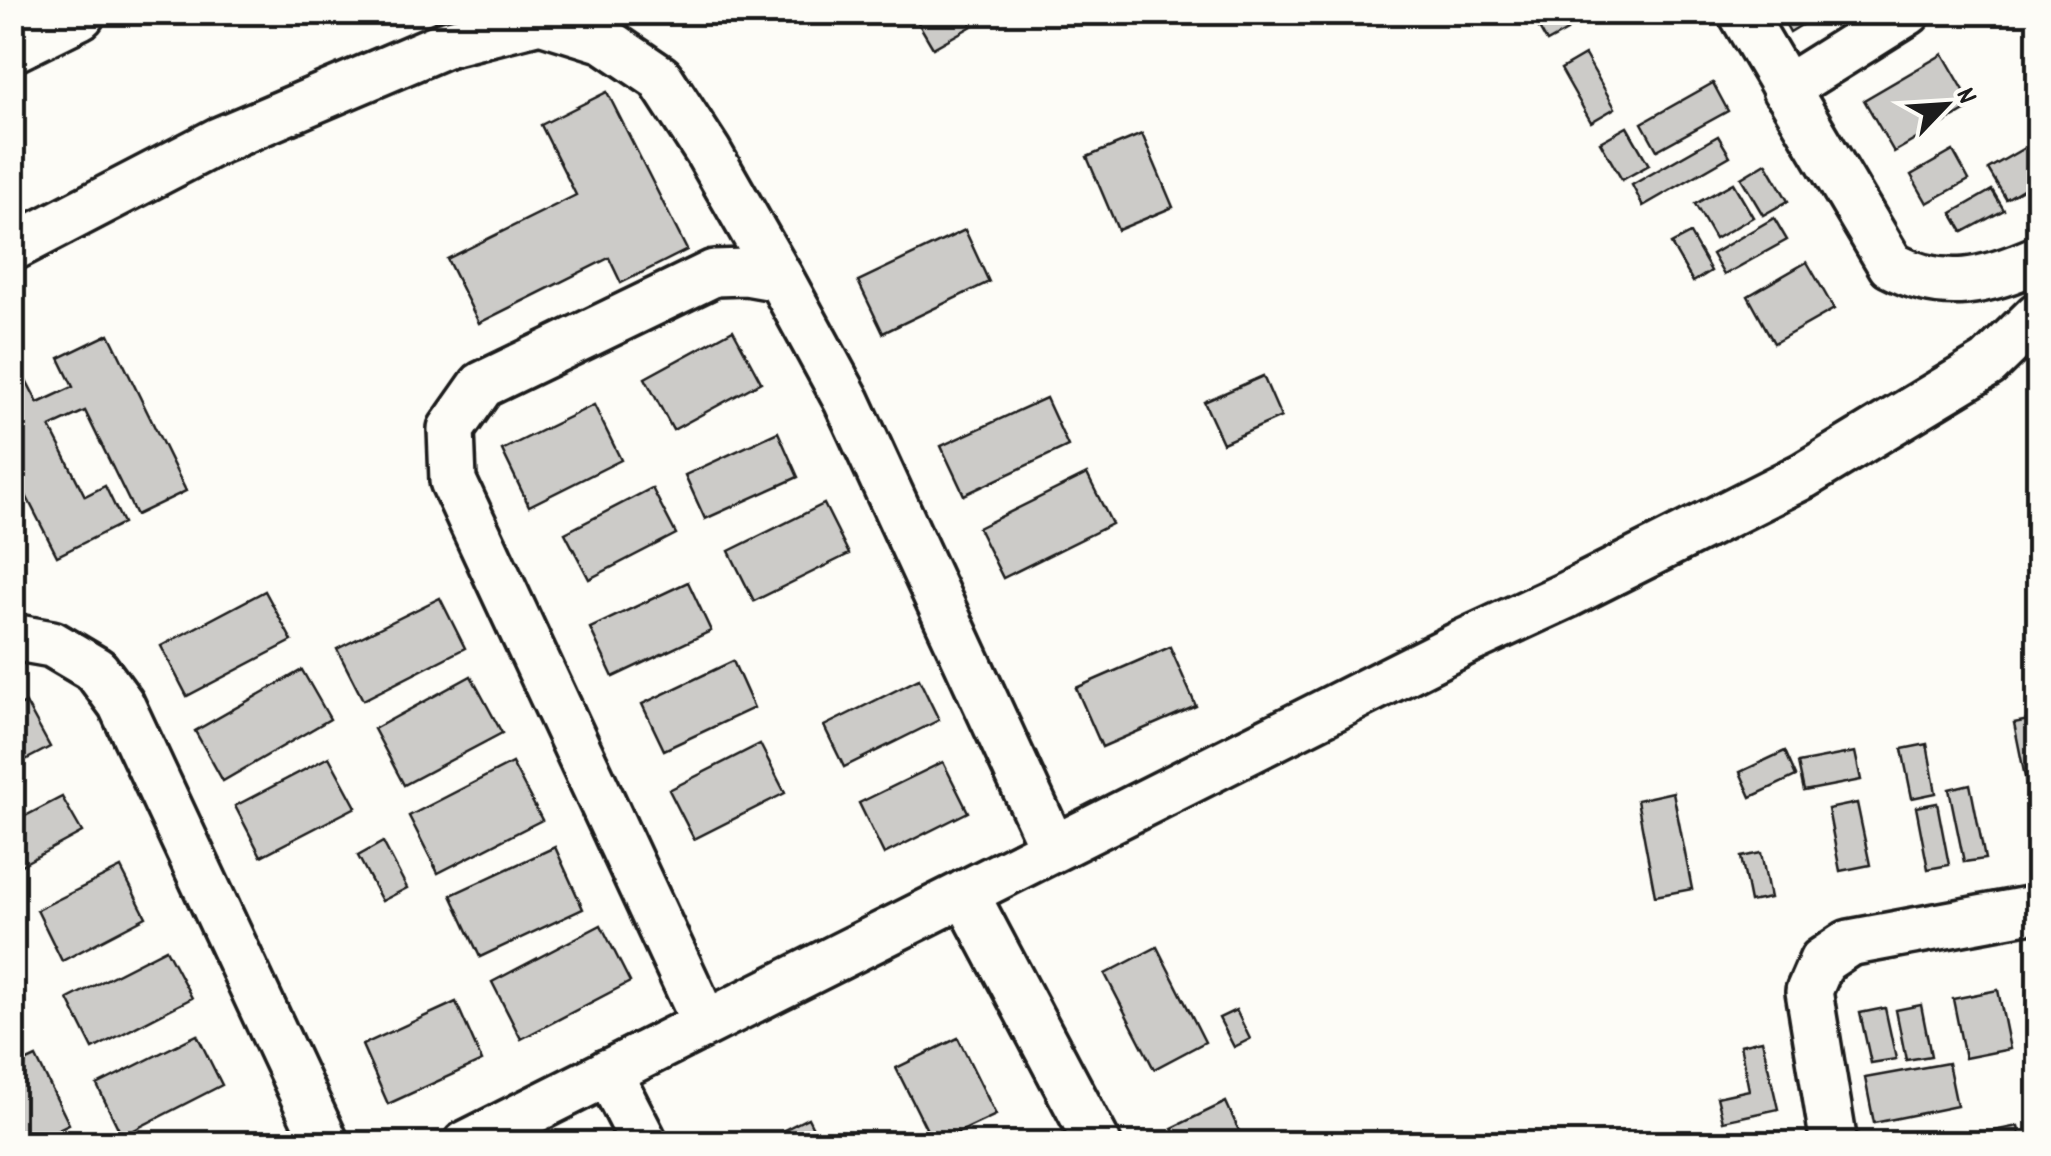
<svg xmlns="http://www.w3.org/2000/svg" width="2051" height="1156" viewBox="0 0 2051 1156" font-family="Dekko,sans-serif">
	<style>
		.building { fill: #cccbc8; stroke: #1c1c1c; stroke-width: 2.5 }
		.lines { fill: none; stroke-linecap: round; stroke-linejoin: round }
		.street-casing { stroke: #1c1c1c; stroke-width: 52 }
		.highway-casing { stroke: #1c1c1c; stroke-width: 62 }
		.street { stroke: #fdfcf7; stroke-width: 45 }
		.highway { stroke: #fdfcf7; stroke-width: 55 }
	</style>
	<rect width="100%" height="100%" fill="#fdfcf7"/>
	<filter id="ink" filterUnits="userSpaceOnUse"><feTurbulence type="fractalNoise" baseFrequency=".01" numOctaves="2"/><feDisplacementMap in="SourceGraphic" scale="20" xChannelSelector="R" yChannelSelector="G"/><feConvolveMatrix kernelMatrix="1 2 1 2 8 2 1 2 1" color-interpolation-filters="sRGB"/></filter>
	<g filter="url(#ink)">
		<g class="building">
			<path d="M933,12h32l7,14 -39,22 -16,-27z"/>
			<path d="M1530,12h27l10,19 -20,11z"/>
			<path d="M1779,12h38l1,3 -28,17z"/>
			<path d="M1943,54l30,52 -79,46 -30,-52z"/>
			<path d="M1585,55l30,53 -24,14 -30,-53z"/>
			<path d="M1713,83l15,28 -71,39 -15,-27z"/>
			<path d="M607,92l80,158 -66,33 -12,-25 -130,65 -32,-64 129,-64 -35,-70z"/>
			<path d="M1627,127l22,38 -27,15 -22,-38z"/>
			<path d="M1142,134l31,73 -55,23 -31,-73z"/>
			<path d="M1718,136l12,20 -87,50 -11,-21z"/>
			<path d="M2033,143l5,9v28l-32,19 -18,-30z"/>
			<path d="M1953,151l16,29 -42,23 -16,-28z"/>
			<path d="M1766,163l22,38 -25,14 -22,-37z"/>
			<path d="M1733,183l20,34 -38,22 -20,-35z"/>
			<path d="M1992,190l12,20 -41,22 -11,-19z"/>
			<path d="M1774,218l13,22 -63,35 -12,-21z"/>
			<path d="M965,230l24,52 -106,51 -25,-52z"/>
			<path d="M1690,234l21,37 -18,11 -22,-38z"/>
			<path d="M1807,262l27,47 -60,34 -26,-47z"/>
			<path d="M733,330l28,52 -88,48 -28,-52z"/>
			<path d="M109,334l77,157 -50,24 -51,-104 -35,16 35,69 20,-10 18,37 -66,33 -45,-88v-86l12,-6 14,27 35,-16 -14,-29z"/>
			<path d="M1263,376l18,41 -58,26 -19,-41z"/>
			<path d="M1046,398l22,48 -104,49 -23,-49z"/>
			<path d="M594,405l27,55 -92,46 -27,-56z"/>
			<path d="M778,432l20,45 -93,42 -20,-44z"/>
			<path d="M1087,474l25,50 -109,54 -25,-50z"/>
			<path d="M652,488l24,46 -87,45 -24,-46z"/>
			<path d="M824,504l25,50 -95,47 -25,-50z"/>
			<path d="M688,582l23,49 -98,46 -23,-49z"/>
			<path d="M265,591l27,50 -105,55 -26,-50z"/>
			<path d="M440,598l25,50 -102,52 -26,-51z"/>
			<path d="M1170,647l26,59 -94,41 -26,-59z"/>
			<path d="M733,661l21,47 -90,42 -22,-46z"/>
			<path d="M302,670l28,49 -107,62 -28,-50z"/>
			<path d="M471,676l31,57 -98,52 -30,-56z"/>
			<path d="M919,679l20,41 -95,47 -20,-41z"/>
			<path d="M26,703l24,44 -38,20v-57z"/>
			<path d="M2038,718v77l-9,2 -15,-74z"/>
			<path d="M760,744l25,49 -91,46 -25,-49z"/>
			<path d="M1927,744l9,49 -24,5 -10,-49z"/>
			<path d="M1785,751l11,25 -45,21 -11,-25z"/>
			<path d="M1855,752l6,28 -57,11 -6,-28z"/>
			<path d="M329,757l27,50 -95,49 -26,-50z"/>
			<path d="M943,762l25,50 -84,42 -25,-51z"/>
			<path d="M512,763l30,57 -104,53 -29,-57z"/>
			<path d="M1970,784l15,75 -21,3 -15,-73z"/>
			<path d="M1673,792l19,97 -37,7 -18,-96z"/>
			<path d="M62,797l20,35 -70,38v-47z"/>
			<path d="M1857,803l13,62 -30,6 -12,-62z"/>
			<path d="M1937,803l12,62 -21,4 -12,-62z"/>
			<path d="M383,842l24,46 -25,13 -24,-45z"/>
			<path d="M555,847l28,62 -103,48 -29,-62z"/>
			<path d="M1761,853l9,45 -20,4 -9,-45z"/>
			<path d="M121,868l25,49 -84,44 -25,-51z"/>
			<path d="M601,925l29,57 -109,57 -29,-57z"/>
			<path d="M1157,947l48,95 -51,27 -49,-95z"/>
			<path d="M166,949l26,49 -99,51 -25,-50z"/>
			<path d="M1998,990l12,59 -45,9 -12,-59z"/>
			<path d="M456,1002l26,59 -94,43 -26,-59z"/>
			<path d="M1921,1005l10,51 -25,4 -10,-50z"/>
			<path d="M1885,1008l11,51 -25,4 -11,-50z"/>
			<path d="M1236,1010l14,29 -16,8 -15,-29z"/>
			<path d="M197,1035l25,50 -100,51 -25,-51z"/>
			<path d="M958,1038l38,77 -62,29 -38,-76z"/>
			<path d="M1762,1040l16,69 -55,12 -6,-24 32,-7 -9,-45z"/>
			<path d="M36,1057l33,67 -29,14 3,6h-31v-76z"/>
			<path d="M1948,1063l9,43 -83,17 -9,-45z"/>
			<path d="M1226,1102l19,42h-65l-8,-16z"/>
			<path d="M808,1118l13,26h-65z"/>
			<path d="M2018,1126l3,18h-50l-2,-8z"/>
		</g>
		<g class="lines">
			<g class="street-casing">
				<g id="street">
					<path d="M1741,12l150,253c54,28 94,17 147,-6"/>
					<path d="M1785,89l123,-77"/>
					<path d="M12,248l206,-107 228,-97 94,-24 64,20 56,38 48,74 72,126 67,123 206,447"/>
					<path d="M12,637l40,7 44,26 25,34 205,440"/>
					<path d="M965,893l133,251"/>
					<path d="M705,1023l-252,-542 -2,-52 31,-44 232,-112 32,-1 34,6"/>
					<path d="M608,1072l37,72"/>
					<path d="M466,1144l999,-502 102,-47 236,-119 185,-112 50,-49"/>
					<path d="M1834,1144l-25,-153 13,-30 27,-18 189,-35"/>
				</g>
			</g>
			<g class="highway-casing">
				<path id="highway" d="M12,44l65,-32"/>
			</g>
			<use href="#street" class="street"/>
			<use href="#highway" class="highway"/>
		</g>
	</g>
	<rect width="2051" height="1156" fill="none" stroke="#fdfcf7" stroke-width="50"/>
	<rect x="25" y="25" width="2001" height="1106" fill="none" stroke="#1c1c1c" stroke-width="4" filter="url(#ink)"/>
	<g transform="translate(1946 105) rotate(65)" stroke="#fdfcf7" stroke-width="8" paint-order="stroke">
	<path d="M0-8L18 38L0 25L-18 38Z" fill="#1c1c1c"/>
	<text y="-15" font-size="28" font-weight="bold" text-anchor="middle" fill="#1c1c1c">N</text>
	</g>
</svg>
